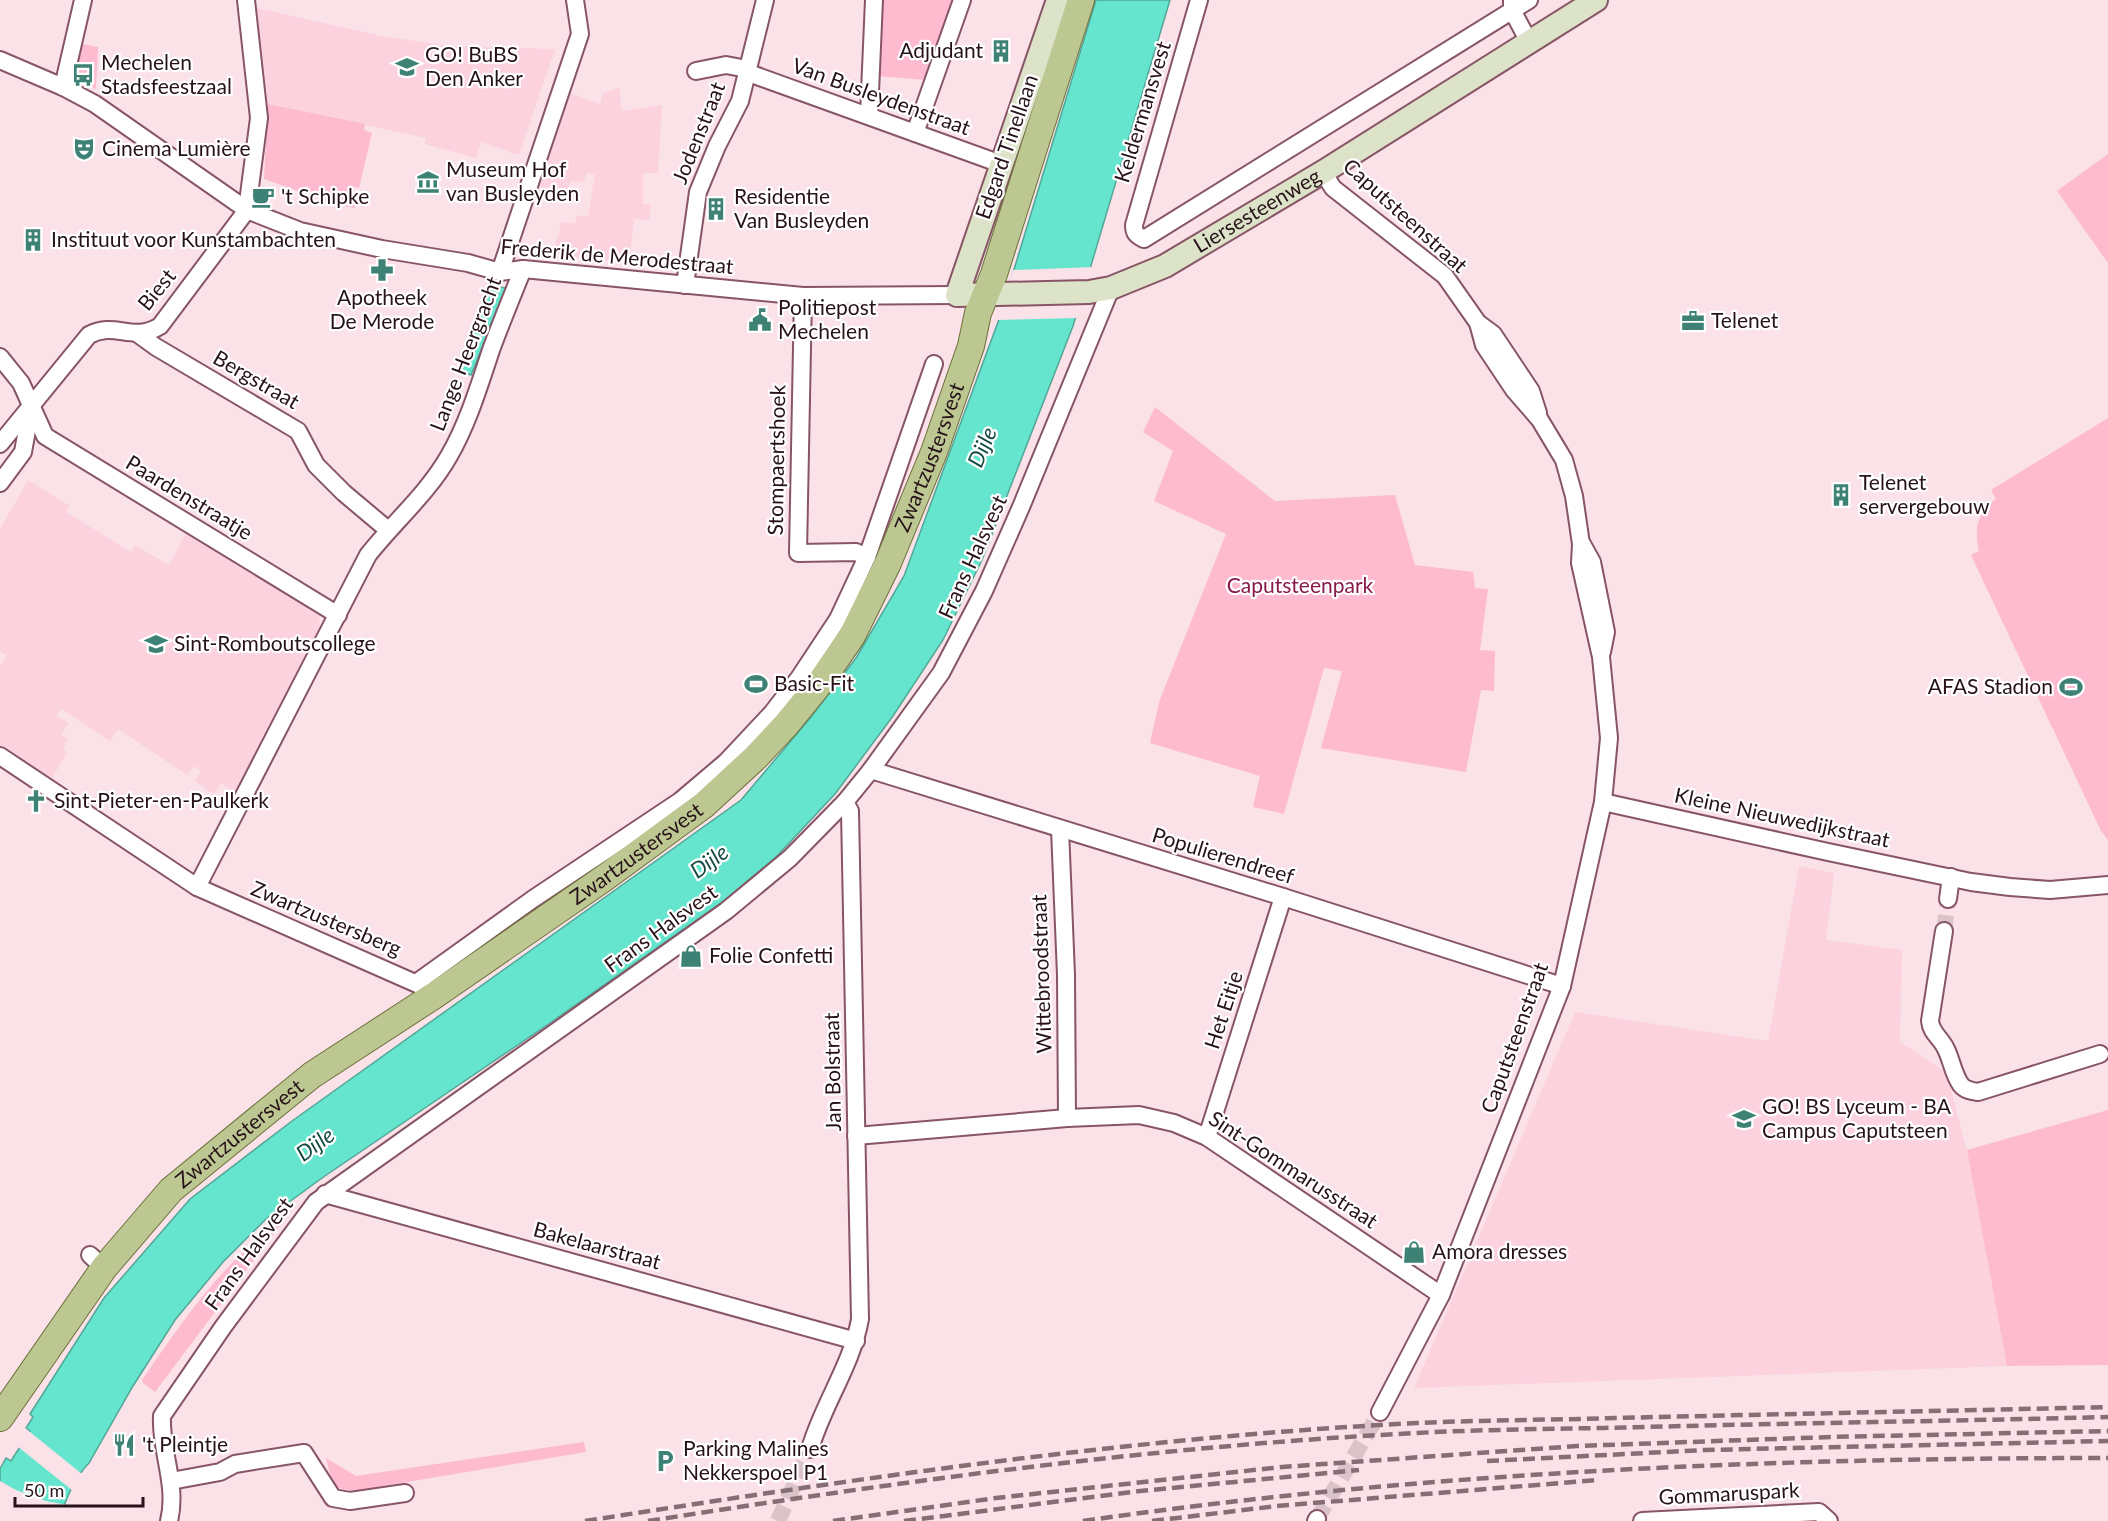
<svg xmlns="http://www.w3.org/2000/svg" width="2108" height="1521" viewBox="0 0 2108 1521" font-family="Lato,sans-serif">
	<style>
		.built { fill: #fbd2de }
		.green { fill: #febace }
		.water { fill: #65e5cd; stroke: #52a697; stroke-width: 1.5 }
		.pier { fill: #fae2e8 }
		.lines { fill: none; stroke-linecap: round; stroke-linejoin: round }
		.street-tunnel { stroke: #dac3c9; stroke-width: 16; stroke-dasharray: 16 8; stroke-linecap: butt }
		.street-casing { stroke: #875565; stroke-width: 20 }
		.secondary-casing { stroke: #875565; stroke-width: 26 }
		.primary-casing { stroke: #6b7038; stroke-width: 28 }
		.street { stroke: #fff; stroke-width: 16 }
		.secondary { stroke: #dde3c8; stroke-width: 22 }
		.primary { stroke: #bcc792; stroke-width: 26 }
		.rail { stroke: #856f75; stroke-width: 4.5; stroke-dasharray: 12 6; stroke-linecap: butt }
		.labels { text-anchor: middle; stroke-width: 4.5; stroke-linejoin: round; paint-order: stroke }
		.poi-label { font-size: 21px; fill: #271219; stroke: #fff; text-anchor: start }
		.street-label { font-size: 21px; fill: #271219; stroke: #fff }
		.park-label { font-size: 21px; fill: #881a4b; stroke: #fff }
		.water-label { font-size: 22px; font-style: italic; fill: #144c43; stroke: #fff }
	</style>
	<rect width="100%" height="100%" fill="#fae2e8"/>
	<g class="built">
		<path d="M257,8l124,28 69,10 105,3 -36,106 -38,-13 -5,16 -51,-14 1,-6 -158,-34z"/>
		<path d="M619,88l3,23 40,-6 -4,68h-15v31l8,1 -2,15 -15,-1 -5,44 -77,-8 10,-33 14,1v-8l12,2 7,-43 -8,-1 -4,9 -12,-1 -5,12 -26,-6 30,-94 30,11 3,-11z"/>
		<path d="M28,480l42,26 -4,6 65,40 4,-7 34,20 17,-32 128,75 -2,4 8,3 -1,9 3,2 -83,170 -18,-13 -7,11 -19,-13 6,-10 -7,-5 -7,9 -69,-46 -8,12 -48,-32 -6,7 13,7 -8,12 7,4 -5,10 4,4 -15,25 -52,-25v-86l7,-12 -7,-4v-122z"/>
		<path d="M1799,866l35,7 -8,67 76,10 -2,92 46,30 21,78 40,216 -593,22 161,-376 193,29z"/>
	</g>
	<g class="green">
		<path d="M880,0h75l-29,80 -49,-4z"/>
		<path d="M82,44l16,3 -2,42 -26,-11z"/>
		<path d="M268,104l97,20 -1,6 8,3 -13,55 -6,-1 -2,7 6,2 -2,12 -17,-3 -74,-26z"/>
		<path d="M2108,154v109l-51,-72z"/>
		<path d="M1155,407l120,94 120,-6 20,70 58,7 2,16 13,1 -8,61 15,1 -1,40 -13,-1 -15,82 -145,-24 21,-77 -18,-3 -40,146 -31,-7 7,-31 -110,-33 9,-41 67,-168 -72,-33 19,-50 -30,-19z"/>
		<path d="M2108,418v422l-7,-9 -130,-276 8,-4c-5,-22 -2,-39 17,-52l-5,-9z"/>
		<path d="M2108,1110v255l-101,1 -40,-216z"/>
		<path d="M285,1216h2l-132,176 -12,-9 -1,-3c29,-42 58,-85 94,-121 16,-15 33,-29 49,-43z"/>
		<path d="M584,1442l2,10 -227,38c-28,1 -27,-7 -33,-32l30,18z"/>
	</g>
	<g class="water">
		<path d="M1096,0h74l-97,326 -91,234 -39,80 -50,76 -58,78 -58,62 -52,44 -175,123 -228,155 -56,41 -43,43 -48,58 -42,66 -44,77c-16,16 -23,38 -31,58h-58v-52l6,-11 5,3 19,-30 -4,-3 7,-11 -3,-3 74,-116 86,-99 102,-78 449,-321 70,-83 45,-59 48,-82 94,-254z"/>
		<path d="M491,286l16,2 -36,87 -13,-5z"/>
	</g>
	<g class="pier">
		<path d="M1094,267l-16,51 -81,2 16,-50z"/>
		<path d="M25,1428l57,46 -9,17 -56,-45 10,-14z"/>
		<path d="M0,1481l16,9 30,11 21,4 -6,16h-61z"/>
	</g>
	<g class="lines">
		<g class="street-tunnel">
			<path d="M1944,931l4,-32"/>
			<path d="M1317,1519l63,-107"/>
			<path d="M778,1521l32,-72"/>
		</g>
		<g class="street-casing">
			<g id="street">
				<path d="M1199,0l-65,225c0,8 2,10 10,14l385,-239"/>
				<path d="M1512,0v10l17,32"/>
				<path d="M0,60l63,27 32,17 152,106 53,21 82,18 86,14 32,9 23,-3 280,27 154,-1"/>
				<path d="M696,71l30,-6 21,4"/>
				<path d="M746,72l255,92"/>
				<path d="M63,87l20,-87"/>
				<path d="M869,115l5,-115"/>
				<path d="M915,133l47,-133"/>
				<path d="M1323,172l10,16 112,88 33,47 6,22 30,45 26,30 24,40 10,36 7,48 -1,19 21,94 8,81 -6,64 -41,184 -121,309 -61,117"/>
				<path d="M500,272l80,-238 -5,-34"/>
				<path d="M685,285l13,-93 19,-46 23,-45 25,-101"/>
				<path d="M803,296l-5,257 58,-1 11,5"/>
				<path d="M1478,323l15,11 38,57 7,22"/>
				<path d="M138,334l18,13 142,84 18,34 28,28 44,37"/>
				<path d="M0,357l21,26 24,53 293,179"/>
				<path d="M0,444l89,-109c27,-14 43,8 71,-9l87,-116 12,-92 -13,-118"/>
				<path d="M0,483l23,-31 8,-44"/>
				<path d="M1582,544l10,18 14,70 -4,20"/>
				<path d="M0,756l197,131 227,100"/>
				<path d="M871,770l412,127 279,89"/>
				<path d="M1603,802l225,50 143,30 39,5 40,3 58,-5"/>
				<path d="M1060,829l6,146 1,143"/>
				<path d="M197,887l171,-332c26,-33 60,-62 81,-99 19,-33 30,-70 42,-106 10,-27 21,-54 32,-81"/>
				<path d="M1948,899l3,-22"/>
				<path d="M1944,931l-14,90c1,12 11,17 16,28 6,12 7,25 15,36 4,5 10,6 17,7l122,-38"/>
				<path d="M416,983l117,-84 147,-98 46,-39 46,-49 27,-35 39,-59 29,-62 67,-193"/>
				<path d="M856,1136l211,-18 72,-3 35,8 33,14 234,158"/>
				<path d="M1207,1137l76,-240"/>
				<path d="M325,1194l531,147"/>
				<path d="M90,1255l14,13"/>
				<path d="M810,1449c13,-45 42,-84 50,-130l-10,-508 -5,-9"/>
				<path d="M171,1481l49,-9 15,-8 69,-11 29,45 17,3 55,-8"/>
				<path d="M169,1521c9,-36 -9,-70 -7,-105l61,-89 93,-125 410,-291 64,-53 55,-56 26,-32 70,-97 43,-82 37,-84 90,-219"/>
				<path d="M1316,1521l1,-2"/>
				<path d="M1642,1521l177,-9 10,9"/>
			</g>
		</g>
		<g class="secondary-casing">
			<g id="secondary">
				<path id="s1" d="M1058,0l-101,295 132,-3 22,-4 54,-22 158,-94 273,-172"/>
			</g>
		</g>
		<g class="primary-casing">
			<g id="primary">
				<path id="s2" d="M0,1418l104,-150 67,-78 141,-115 123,-80 168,-116 101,-74 52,-48 30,-32 31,-38 35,-51 36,-73 46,-111 37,-106 7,-33 16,-39 87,-274"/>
			</g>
		</g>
		<use href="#street" class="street"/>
		<use href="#secondary" class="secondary"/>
		<use href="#primary" class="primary"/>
		<g class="rail">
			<path d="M1487,1461l218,-11 403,-9"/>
			<path d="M585,1521c276,-43 552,-84 832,-98 66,-3 133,-3 199,-5 164,-4 328,-7 492,-11"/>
			<path d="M648,1521c255,-40 510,-75 768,-88 76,-4 152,-4 228,-6 155,-4 309,-6 464,-10"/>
			<path d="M833,1521l163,-23 286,-31 295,-21 254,-9 277,-6"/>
			<path d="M904,1521l236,-30 219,-21"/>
			<path d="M1083,1521c340,-49 683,-63 1025,-63"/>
			<path d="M1152,1521l125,-15 321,-26"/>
		</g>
	</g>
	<defs>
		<g id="building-bare" transform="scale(1.8)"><path d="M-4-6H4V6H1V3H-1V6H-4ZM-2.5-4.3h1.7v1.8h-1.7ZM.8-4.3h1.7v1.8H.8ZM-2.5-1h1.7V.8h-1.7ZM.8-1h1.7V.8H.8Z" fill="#3e8275" stroke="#fff" stroke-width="2.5" paint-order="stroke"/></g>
		<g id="school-bare" transform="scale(1.8)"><path d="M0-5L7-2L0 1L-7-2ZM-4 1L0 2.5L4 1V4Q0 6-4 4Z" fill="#3e8275" stroke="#fff" stroke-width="2.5" paint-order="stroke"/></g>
		<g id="bus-bare" transform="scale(1.8)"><path d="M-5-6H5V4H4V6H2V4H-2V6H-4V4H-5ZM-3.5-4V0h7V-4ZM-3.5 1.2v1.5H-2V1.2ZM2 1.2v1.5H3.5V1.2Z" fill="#3e8275" stroke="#fff" stroke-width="2.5" paint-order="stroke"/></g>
		<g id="theatre-bare" transform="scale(1.8)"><path d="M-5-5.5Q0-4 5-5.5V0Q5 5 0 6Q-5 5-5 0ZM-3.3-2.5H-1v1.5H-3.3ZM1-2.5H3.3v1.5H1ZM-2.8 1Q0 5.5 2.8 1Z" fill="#3e8275" stroke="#fff" stroke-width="2.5" paint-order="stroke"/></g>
		<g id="museum-bare" transform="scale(1.8)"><path d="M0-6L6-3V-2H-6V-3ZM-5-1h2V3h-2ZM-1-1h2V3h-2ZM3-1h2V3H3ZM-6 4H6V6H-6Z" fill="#3e8275" stroke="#fff" stroke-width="2.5" paint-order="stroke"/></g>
		<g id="cafe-bare" transform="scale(1.8)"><path d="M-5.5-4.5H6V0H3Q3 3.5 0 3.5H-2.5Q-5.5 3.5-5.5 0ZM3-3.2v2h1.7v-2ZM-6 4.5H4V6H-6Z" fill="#3e8275" stroke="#fff" stroke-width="2.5" paint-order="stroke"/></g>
		<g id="pharmacy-bare" transform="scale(1.8)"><path d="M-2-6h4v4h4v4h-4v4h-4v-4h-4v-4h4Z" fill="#3e8275" stroke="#fff" stroke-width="2.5" paint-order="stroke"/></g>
		<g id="civic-bare" transform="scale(1.8)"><path d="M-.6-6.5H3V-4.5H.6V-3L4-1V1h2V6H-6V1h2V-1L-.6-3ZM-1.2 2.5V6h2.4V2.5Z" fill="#3e8275" stroke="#fff" stroke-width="2.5" paint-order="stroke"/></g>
		<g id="office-bare" transform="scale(1.8)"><path d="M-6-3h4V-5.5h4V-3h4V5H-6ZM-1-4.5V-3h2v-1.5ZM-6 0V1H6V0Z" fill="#3e8275" stroke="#fff" stroke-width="2.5" paint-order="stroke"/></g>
		<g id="stadium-bare" transform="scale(1.8)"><path d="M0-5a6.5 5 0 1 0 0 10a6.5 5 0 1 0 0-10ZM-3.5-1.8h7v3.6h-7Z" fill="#3e8275" stroke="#fff" stroke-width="2.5" paint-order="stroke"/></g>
		<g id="church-bare" transform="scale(1.8)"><path d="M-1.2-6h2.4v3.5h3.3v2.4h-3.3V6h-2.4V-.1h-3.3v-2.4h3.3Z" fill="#3e8275" stroke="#fff" stroke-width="2.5" paint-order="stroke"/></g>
		<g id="shop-bare" transform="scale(1.8)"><path d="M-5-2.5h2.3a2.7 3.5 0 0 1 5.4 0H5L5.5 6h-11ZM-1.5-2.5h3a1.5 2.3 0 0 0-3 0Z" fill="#3e8275" stroke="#fff" stroke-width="2.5" paint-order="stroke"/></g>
		<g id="restaurant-bare" transform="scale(1.8)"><path d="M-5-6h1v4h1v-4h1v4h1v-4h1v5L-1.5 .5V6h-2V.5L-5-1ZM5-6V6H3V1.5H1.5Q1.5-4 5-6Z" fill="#3e8275" stroke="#fff" stroke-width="2.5" paint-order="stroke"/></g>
		<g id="parking-bare" transform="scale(1.8)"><path d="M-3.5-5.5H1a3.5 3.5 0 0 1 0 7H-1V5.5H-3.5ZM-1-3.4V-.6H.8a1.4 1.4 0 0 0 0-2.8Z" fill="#3e8275" stroke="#fff" stroke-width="2.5" paint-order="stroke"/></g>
	</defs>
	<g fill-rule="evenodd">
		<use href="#building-bare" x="1001" y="51"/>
		<use href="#school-bare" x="407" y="67"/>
		<use href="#bus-bare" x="83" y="75"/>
		<use href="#theatre-bare" x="84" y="149"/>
		<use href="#museum-bare" x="428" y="182"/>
		<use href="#cafe-bare" x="263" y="197"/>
		<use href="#building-bare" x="716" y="209"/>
		<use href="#building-bare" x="33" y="240"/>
		<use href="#pharmacy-bare" x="382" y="270"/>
		<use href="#civic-bare" x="760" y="320"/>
		<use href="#office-bare" x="1693" y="321"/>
		<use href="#building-bare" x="1841" y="495"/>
		<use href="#school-bare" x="156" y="644"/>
		<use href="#stadium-bare" x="756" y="684"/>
		<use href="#stadium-bare" x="2071" y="687"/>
		<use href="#church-bare" x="36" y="801"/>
		<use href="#shop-bare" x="691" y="956"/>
		<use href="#school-bare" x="1744" y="1119"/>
		<use href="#shop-bare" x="1414" y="1252"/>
		<use href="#restaurant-bare" x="124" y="1445"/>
		<use href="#parking-bare" x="665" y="1461"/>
	</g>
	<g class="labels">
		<g class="poi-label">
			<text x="983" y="58" text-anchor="end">Adjudant</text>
			<text x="425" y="62">GO! BuBS<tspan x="425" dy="24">Den Anker</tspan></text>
			<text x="101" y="70">Mechelen<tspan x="101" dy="24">Stadsfeestzaal</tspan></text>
			<text x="102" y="156">Cinema Lumière</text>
			<text x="446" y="177">Museum Hof<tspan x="446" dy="24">van Busleyden</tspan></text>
			<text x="281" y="204">'t Schipke</text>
			<text x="734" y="204">Residentie<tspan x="734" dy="24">Van Busleyden</tspan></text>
			<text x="51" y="247">Instituut voor Kunstambachten</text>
			<text x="382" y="305" text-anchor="middle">Apotheek<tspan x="382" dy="24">De Merode</tspan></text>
			<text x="778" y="315">Politiepost<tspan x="778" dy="24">Mechelen</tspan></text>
			<text x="1711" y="328">Telenet</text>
			<text x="1859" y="490">Telenet<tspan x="1859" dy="24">servergebouw</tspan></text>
			<text x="174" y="651">Sint-Romboutscollege</text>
			<text x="774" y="691">Basic-Fit</text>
			<text x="2053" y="694" text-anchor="end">AFAS Stadion</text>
			<text x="54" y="808">Sint-Pieter-en-Paulkerk</text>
			<text x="709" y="963">Folie Confetti</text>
			<text x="1762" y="1114">GO! BS Lyceum - BA<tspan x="1762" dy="24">Campus Caputsteen</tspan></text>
			<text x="1432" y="1259">Amora dresses</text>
			<text x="142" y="1452">'t Pleintje</text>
			<text x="683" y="1456">Parking Malines<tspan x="683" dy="24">Nekkerspoel P1</tspan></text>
		</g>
		<g class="street-label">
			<text transform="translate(881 97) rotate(20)" y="7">Van Busleydenstraat</text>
			<text transform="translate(1143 112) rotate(-73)" y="7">Keldermansvest</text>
			<text transform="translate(699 133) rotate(-68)" y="7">Jodenstraat</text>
			<text transform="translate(1007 147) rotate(-71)" y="7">Edgard Tinellaan</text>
			<text dy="7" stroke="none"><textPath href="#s1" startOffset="632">Liersesteenweg</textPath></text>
			<text transform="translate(1405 216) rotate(42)" y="7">Caputsteenstraat</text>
			<text transform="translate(617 257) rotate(5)" y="7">Frederik de Merodestraat</text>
			<text transform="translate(157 290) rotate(-51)" y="7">Biest</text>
			<text transform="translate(466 354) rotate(-69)" y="7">Lange Heergracht</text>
			<text transform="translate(256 380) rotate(30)" y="7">Bergstraat</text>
			<text dy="7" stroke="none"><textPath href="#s2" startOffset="1364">Zwartzustersvest</textPath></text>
			<text transform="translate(777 460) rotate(-89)" y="7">Stompaertshoek</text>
			<text transform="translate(189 498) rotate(31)" y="7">Paardenstraatje</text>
			<text transform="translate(973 557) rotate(-65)" y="7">Frans Halsvest</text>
			<text transform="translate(1782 818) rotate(12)" y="7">Kleine Nieuwedijkstraat</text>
			<text dy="7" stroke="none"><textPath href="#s2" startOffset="860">Zwartzustersvest</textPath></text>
			<text transform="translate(1223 856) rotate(17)" y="7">Populierendreef</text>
			<text transform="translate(326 919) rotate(23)" y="7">Zwartzustersberg</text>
			<text transform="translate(661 929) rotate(-36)" y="7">Frans Halsvest</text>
			<text transform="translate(1042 974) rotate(-92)" y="7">Wittebroodstraat</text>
			<text transform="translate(1224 1010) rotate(-72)" y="7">Het Eitje</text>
			<text transform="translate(1515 1038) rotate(-70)" y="7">Caputsteenstraat</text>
			<text transform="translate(833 1072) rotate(-91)" y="7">Jan Bolstraat</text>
			<text dy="7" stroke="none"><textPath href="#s2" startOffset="374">Zwartzustersvest</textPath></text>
			<text transform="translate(1293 1170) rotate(33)" y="7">Sint-Gommarusstraat</text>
			<text transform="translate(597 1246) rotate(15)" y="7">Bakelaarstraat</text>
			<text transform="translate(249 1254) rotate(-54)" y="7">Frans Halsvest</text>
			<text transform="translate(1729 1494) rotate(-3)" y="7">Gommaruspark</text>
		</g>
		<g class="park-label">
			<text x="1300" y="593">Caputsteenpark</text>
		</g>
		<g class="water-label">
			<text transform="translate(982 447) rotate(-67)" y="8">Dijle</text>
			<text transform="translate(709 861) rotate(-36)" y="8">Dijle</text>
			<text transform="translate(315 1144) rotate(-36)" y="8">Dijle</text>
		</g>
	</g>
	<path d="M15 1497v9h128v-9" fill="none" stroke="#271219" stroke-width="3"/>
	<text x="24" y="1497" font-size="18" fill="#271219" stroke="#ffffff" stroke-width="4.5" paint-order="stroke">50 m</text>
</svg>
